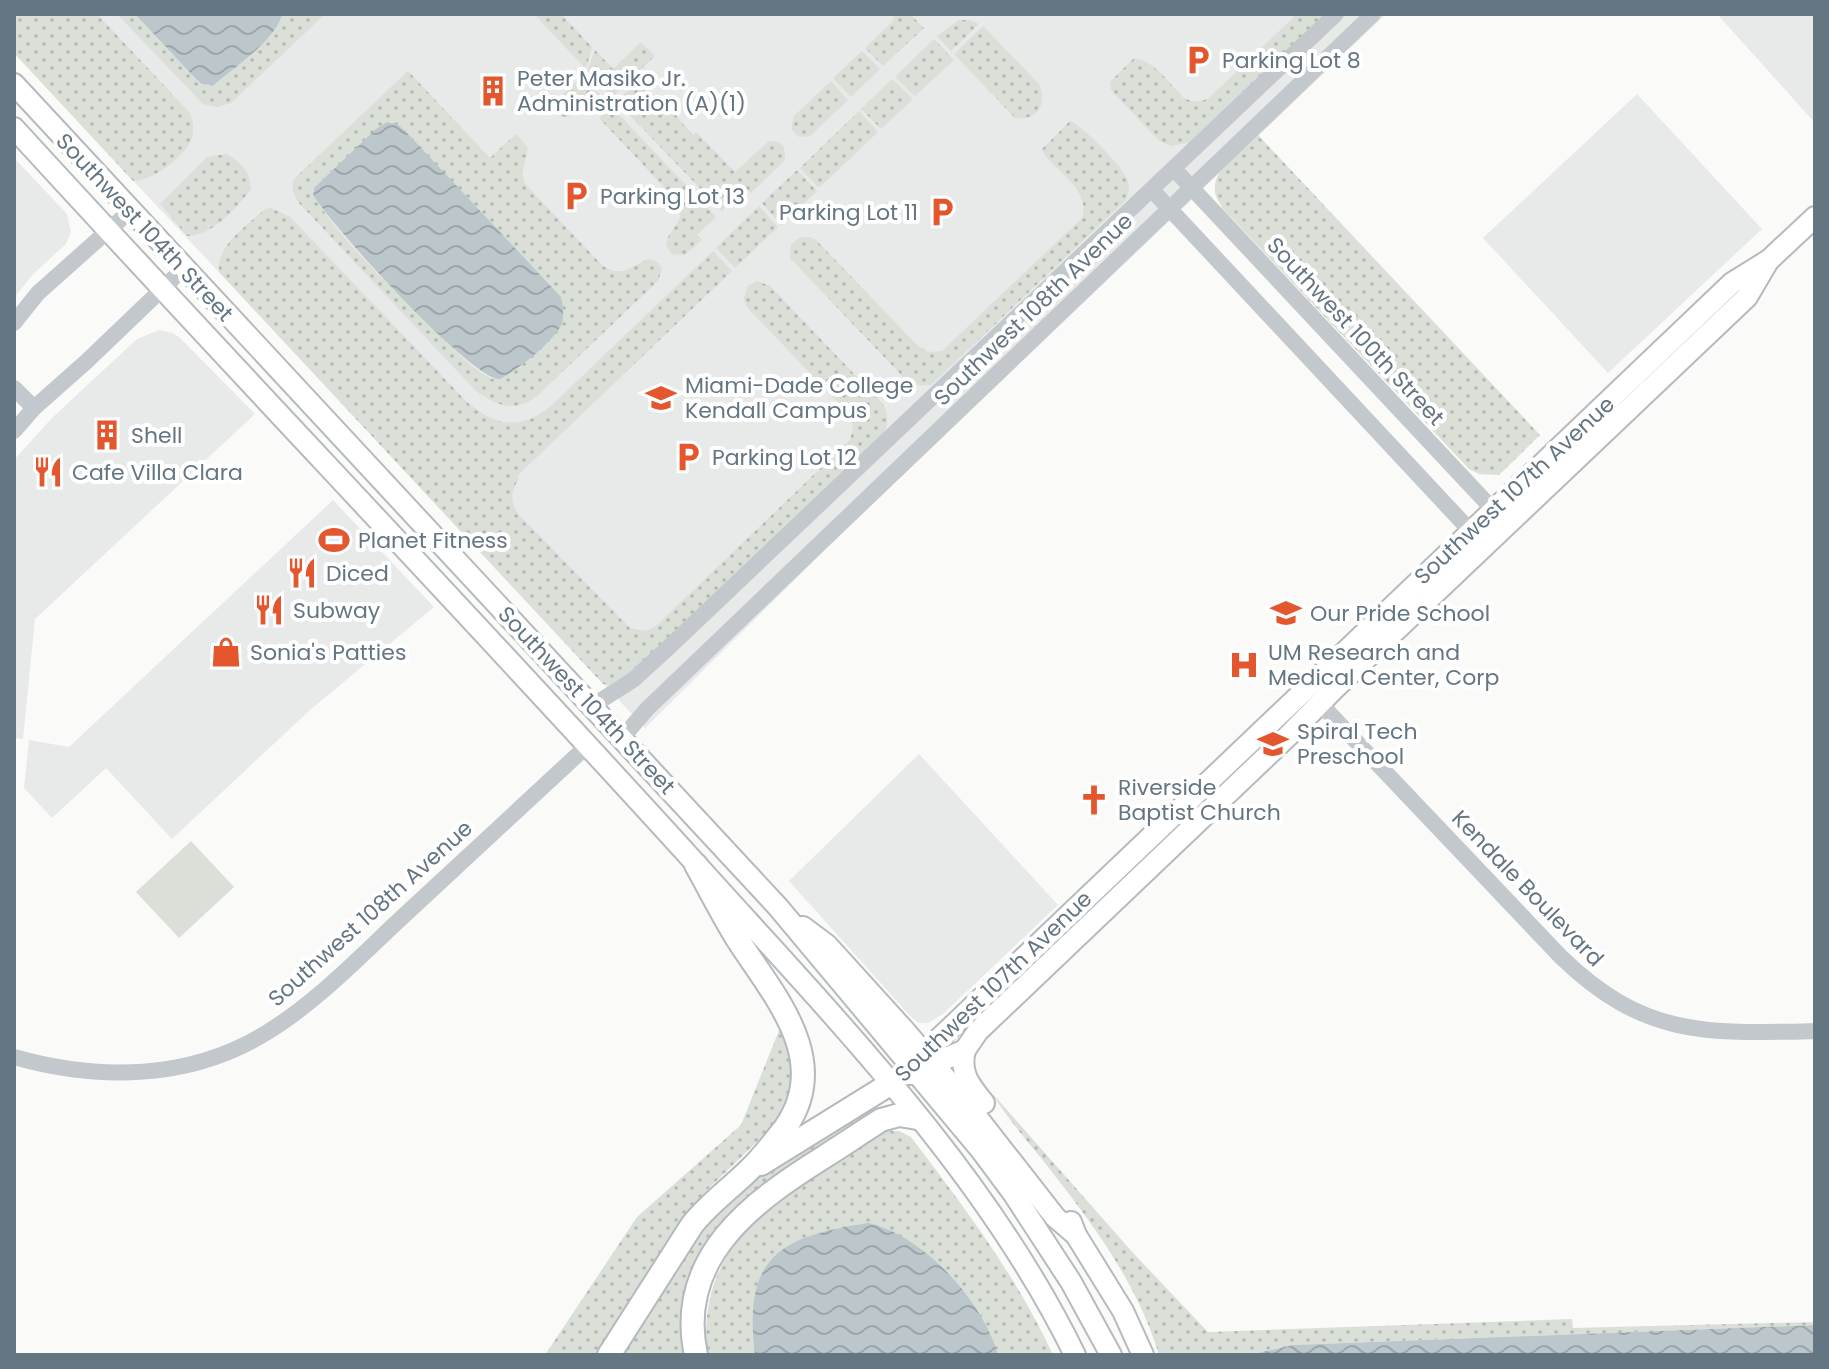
<svg xmlns="http://www.w3.org/2000/svg" width="1829" height="1369" viewBox="0 0 1829 1369" font-family="Poppins,sans-serif">
	<style>
		.built { fill: #e8e9e9 }
		.grass { fill: url(#grass-dots); fill-rule: evenodd }
		.park { fill: #dadfd7 }
		.water { fill: url(#water-waves) }
		.lines { fill: none; stroke-linecap: round; stroke-linejoin: round }
		.major-casing { stroke: #b5babe; stroke-width: 24 }
		.highway-casing { stroke: #b4b9bd; stroke-width: 26 }
		.minor { stroke: #c3c8cc; stroke-width: 16 }
		.major { stroke: #fff; stroke-width: 20 }
		.highway { stroke: #fff; stroke-width: 22 }
		.labels { text-anchor: middle; stroke-width: 8; stroke-linejoin: round; paint-order: stroke }
		.poi-label { font-size: 22px; fill: #657683; stroke: #fff; text-anchor: start }
		.street-label { font-size: 22px; fill: #657683; stroke: #fff }
	</style>
	<defs>
		<pattern id="grass-dots" width="8" height="8" patternUnits="userSpaceOnUse" patternTransform="scale(2)"><rect width="8" height="8" fill="#dadfd7"/><path d="M2 2h.1M6 6h.1" fill="none" stroke="#b4b9b4" stroke-width="1.8" stroke-linecap="round"/></pattern>
		<pattern id="water-waves" width="16" height="10" patternUnits="userSpaceOnUse" patternTransform="scale(2)"><rect width="16" height="10" fill="#bbc7cb"/><path d="M0 5q4-4 8 0t8 0" fill="none" stroke="#9ca6aa"/></pattern>
	</defs>
	<rect width="100%" height="100%" fill="#fafaf8"/>
	<g class="built">
		<path d="M14,14h1372l-552,527 -189,187 -631,-675z"/>
		<path d="M1720,14h95v109l-97,-108z"/>
		<path d="M1637,94l125,135 -154,144 -125,-135z"/>
		<path d="M14,158l53,56 4,18 -5,12 -33,30 -19,24z"/>
		<path d="M159,330l13,3 7,4 76,77 -220,205 -12,120 -9,-1v-278l38,-42 85,-79z"/>
		<path d="M333,500l101,107 -124,103 -138,129 -66,-71 -54,50 -28,-30 5,-48 40,7z"/>
		<path d="M919,754l139,151 -115,109 -15,9h-9l-7,-5 -123,-137z"/>
	</g>
	<g class="grass">
		<path d="M14,14h83l92,98c4,8 5,16 3,25 -4,18 -41,45 -59,44l-119,-128z"/>
		<path d="M117,14h18l60,64 19,7c21,-17 61,-44 68,-71h43l-94,89 -14,4 -14,-3z"/>
		<path d="M534,14h27l31,33 -6,22z"/>
		<path d="M895,14h15l14,14 -41,38 -18,-18 27,-26z"/>
		<path d="M1297,14h29l-136,128 -18,4 -13,-5 -48,-51 -1,-8 24,-24c23,4 34,25 50,40 10,5 18,5 27,-2z"/>
		<path d="M959,20h11l9,4 -28,27 -14,-15z"/>
		<path d="M983,26l56,58c9,20 -2,37 -24,34l-61,-64z"/>
		<path d="M934,39l20,21 -39,36 -20,-19z"/>
		<path d="M641,42l14,14 -43,41 -25,-26 8,-21 18,19z"/>
		<path d="M862,51l18,18 -29,28 -18,-19z"/>
		<path d="M408,71l82,87 26,-24 12,14 -6,26 4,11 77,81c21,13 28,-1 47,-7l9,4 3,6 -4,12 -121,115c-21,17 -41,10 -61,-5l-177,-188c-5,-9 -10,-17 -3,-26zM387,122h5l171,185 -1,16 -70,56c-24,-12 -43,-35 -61,-53 -38,-37 -91,-86 -118,-131l2,-8 61,-57z"/>
		<path d="M582,76l25,26 -14,12c-20,-6 -27,13 -44,-6z"/>
		<path d="M892,79l21,20 -32,30 -20,-20z"/>
		<path d="M831,81l17,19 -38,36 -11,1 -8,-8 3,-13z"/>
		<path d="M632,87c25,1 44,30 61,48l3,-3 39,40 34,-31 9,1 6,4 1,14 -34,33 -5,-4 -24,22 -106,-110z"/>
		<path d="M611,106l105,111 -19,18 5,5 -17,15 -13,-1 -6,-9c2,-17 20,-22 13,-42l-80,-85z"/>
		<path d="M859,111l19,21 -59,56 -19,-20z"/>
		<path d="M1070,121c13,5 54,47 58,60 2,7 0,13 -2,19l-195,185h-15l-11,-6 -115,-121 1,-13c7,-8 15,-11 25,-5l101,105 11,7 14,-1 140,-133c9,-24 -21,-45 -37,-62l-3,-7z"/>
		<path d="M1258,135l282,300 -41,40 -20,-1 -10,-5 -246,-260c-3,-6 -8,-12 -8,-18 -3,-22 29,-44 43,-56z"/>
		<path d="M226,154c14,6 27,21 24,37 -15,18 -38,45 -63,45l-27,-32 47,-47z"/>
		<path d="M797,170l20,21 -36,34 -19,-22z"/>
		<path d="M759,206l19,21 -43,41 -19,-20z"/>
		<path d="M271,208l19,9 177,185c29,25 54,29 85,3l161,-154 19,20 -215,205 2,3c-9,13 -9,23 0,36l111,113 16,3 11,-6 193,-185 3,-14 -6,-14 -101,-106 -2,-8 4,-12 9,-5 13,5 112,117c7,10 7,20 1,31l-258,245 -14,6 -8,-1 -384,-412c-3,-27 28,-46 46,-63z"/>
		<path d="M780,1028l14,27 -3,43 -25,40 -2,-2 -4,3 -54,52 -20,24 -87,140h-54l92,-138 104,-92z"/>
		<path d="M992,1093l142,161 74,78 364,-13 1,9 242,-6v3l-522,20 -44,10h-90c-19,-65 -62,-126 -104,-179 -21,-28 -45,-53 -63,-83z"/>
		<path d="M874,1101l6,9c-51,33 -165,93 -182,153 -8,29 -8,62 -12,92h-65l81,-130 27,-26 37,-28z"/>
		<path d="M891,1127l1,4h7l12,6c53,70 105,138 142,218h-346c-7,-73 24,-122 83,-162 12,-8 23,-18 37,-23l53,-38z"/>
	</g>
	<path class="park" d="M191,841l43,46 -55,51 -43,-46z"/>
	<g class="water">
		<path d="M135,14h147c-6,26 -48,54 -68,71l-12,-1 -7,-6z"/>
		<path d="M387,122l10,2 10,9 154,164c2,8 3,18 1,26 -6,17 -46,48 -62,56 -28,2 -169,-154 -187,-184l2,-8 61,-58z"/>
		<path d="M868,1223c55,12 115,78 130,132h-243c-12,-98 23,-118 113,-132z"/>
		<path d="M1815,1325v30h-566l44,-10z"/>
	</g>
	<g class="lines">
		<g class="major-casing">
			<g id="major">
				<path d="M14,84l764,823 203,243 32,43 58,89 40,73"/>
				<path d="M14,128c226,247 458,489 683,737 135,150 289,307 378,490"/>
				<path d="M803,927l24,18 78,86 50,58 100,128 21,18"/>
				<path d="M965,1050c-6,23 5,36 19,53"/>
				<path d="M903,1073l829,-790 37,-23 46,-43"/>
				<path d="M911,1074l54,-24 13,-19 311,-296 45,-46 413,-392 20,-34"/>
				<path d="M1071,1222l5,13 47,76 20,44"/>
			</g>
		</g>
		<g class="highway-casing">
			<g id="highway">
				<path d="M761,1164l129,-80"/>
				<path d="M609,1355l83,-130c17,-22 38,-36 57,-55 13,-12 25,-28 36,-42 48,-68 -11,-132 -47,-188 -15,-24 -28,-50 -42,-75"/>
				<path d="M696,1355c-21,-97 56,-153 128,-198 19,-12 38,-25 57,-37l18,-5 18,3"/>
			</g>
		</g>
		<g class="minor">
			<path d="M1174,169l326,348"/>
			<path d="M1152,190l326,349"/>
			<path d="M14,323l24,-30 92,-82"/>
			<path d="M14,388l20,20"/>
			<path d="M14,431l20,-23 53,-47 96,-92"/>
			<path d="M1314,697l246,259c83,81 146,78 255,75"/>
			<path d="M592,706l41,-26 34,-31 669,-635"/>
			<path d="M622,738l25,-29 726,-695"/>
			<path d="M14,1057c85,24 175,23 252,-24 54,-33 98,-81 144,-123 59,-55 119,-110 178,-165"/>
		</g>
		<use href="#major" class="major"/>
		<use href="#highway" class="highway"/>
	</g>
	<defs>
		<g id="parking-bare" transform="scale(2.4)"><path d="M-3.5-5.5H1a3.5 3.5 0 0 1 0 7H-1V5.5H-3.5ZM-1-3.4V-.6H.8a1.4 1.4 0 0 0 0-2.8Z" fill="#e4572e" stroke="#fff" stroke-width="2.5" paint-order="stroke"/></g>
		<g id="building-bare" transform="scale(2.4)"><path d="M-4-6H4V6H1V3H-1V6H-4ZM-2.5-4.3h1.7v1.8h-1.7ZM.8-4.3h1.7v1.8H.8ZM-2.5-1h1.7V.8h-1.7ZM.8-1h1.7V.8H.8Z" fill="#e4572e" stroke="#fff" stroke-width="2.5" paint-order="stroke"/></g>
		<g id="university-bare" transform="scale(2.4)"><path d="M0-5L7-2L0 1L-7-2ZM-4 1L0 2.5L4 1V4Q0 6-4 4Z" fill="#e4572e" stroke="#fff" stroke-width="2.5" paint-order="stroke"/></g>
		<g id="restaurant-bare" transform="scale(2.4)"><path d="M-5-6h1v4h1v-4h1v4h1v-4h1v5L-1.5 .5V6h-2V.5L-5-1ZM5-6V6H3V1.5H1.5Q1.5-4 5-6Z" fill="#e4572e" stroke="#fff" stroke-width="2.5" paint-order="stroke"/></g>
		<g id="stadium-bare" transform="scale(2.4)"><path d="M0-5a6.5 5 0 1 0 0 10a6.5 5 0 1 0 0-10ZM-3.5-1.8h7v3.6h-7Z" fill="#e4572e" stroke="#fff" stroke-width="2.5" paint-order="stroke"/></g>
		<g id="school-bare" transform="scale(2.4)"><path d="M0-5L7-2L0 1L-7-2ZM-4 1L0 2.5L4 1V4Q0 6-4 4Z" fill="#e4572e" stroke="#fff" stroke-width="2.5" paint-order="stroke"/></g>
		<g id="shop-bare" transform="scale(2.4)"><path d="M-5-2.5h2.3a2.7 3.5 0 0 1 5.4 0H5L5.5 6h-11ZM-1.5-2.5h3a1.5 2.3 0 0 0-3 0Z" fill="#e4572e" stroke="#fff" stroke-width="2.5" paint-order="stroke"/></g>
		<g id="hospital-bare" transform="scale(2.4)"><path d="M-5-5h3v3.5h4V-5h3V5h-3V1.5h-4V5h-3Z" fill="#e4572e" stroke="#fff" stroke-width="2.5" paint-order="stroke"/></g>
		<g id="church-bare" transform="scale(2.4)"><path d="M-1.2-6h2.4v3.5h3.3v2.4h-3.3V6h-2.4V-.1h-3.3v-2.4h3.3Z" fill="#e4572e" stroke="#fff" stroke-width="2.5" paint-order="stroke"/></g>
	</defs>
	<g fill-rule="evenodd">
		<use href="#parking-bare" x="1198" y="60"/>
		<use href="#building-bare" x="493" y="91"/>
		<use href="#parking-bare" x="576" y="196"/>
		<use href="#parking-bare" x="942" y="212"/>
		<use href="#university-bare" x="661" y="398"/>
		<use href="#building-bare" x="107" y="435"/>
		<use href="#parking-bare" x="688" y="457"/>
		<use href="#restaurant-bare" x="48" y="472"/>
		<use href="#stadium-bare" x="334" y="540"/>
		<use href="#restaurant-bare" x="302" y="573"/>
		<use href="#restaurant-bare" x="269" y="610"/>
		<use href="#school-bare" x="1286" y="613"/>
		<use href="#shop-bare" x="226" y="652"/>
		<use href="#hospital-bare" x="1244" y="665"/>
		<use href="#school-bare" x="1273" y="744"/>
		<use href="#church-bare" x="1094" y="800"/>
	</g>
	<g class="labels">
		<g class="poi-label">
			<text x="1222" y="68">Parking Lot 8</text>
			<text x="517" y="86">Peter Masiko Jr.<tspan x="517" dy="25">Administration (A)(1)</tspan></text>
			<text x="600" y="204">Parking Lot 13</text>
			<text x="918" y="220" text-anchor="end">Parking Lot 11</text>
			<text x="685" y="393">Miami-Dade College<tspan x="685" dy="25">Kendall Campus</tspan></text>
			<text x="131" y="443">Shell</text>
			<text x="712" y="465">Parking Lot 12</text>
			<text x="72" y="480">Cafe Villa Clara</text>
			<text x="358" y="548">Planet Fitness</text>
			<text x="326" y="581">Diced</text>
			<text x="293" y="618">Subway</text>
			<text x="1310" y="621">Our Pride School</text>
			<text x="250" y="660">Sonia's Patties</text>
			<text x="1268" y="660">UM Research and<tspan x="1268" dy="25">Medical Center, Corp</tspan></text>
			<text x="1297" y="739">Spiral Tech<tspan x="1297" dy="25">Preschool</tspan></text>
			<text x="1118" y="795">Riverside<tspan x="1118" dy="25">Baptist Church</tspan></text>
		</g>
		<g class="street-label">
			<text transform="translate(145 227) rotate(47)" y="8">Southwest 104th Street</text>
			<text transform="translate(1033 309) rotate(-44)" y="8">Southwest 108th Avenue</text>
			<text transform="translate(1356 331) rotate(47)" y="8">Southwest 100th Street</text>
			<text transform="translate(1514 490) rotate(-43)" y="8">Southwest 107th Avenue</text>
			<text transform="translate(587 700) rotate(47)" y="8">Southwest 104th Street</text>
			<text transform="translate(1528 888) rotate(46)" y="8">Kendale Boulevard</text>
			<text transform="translate(370 913) rotate(-42)" y="8">Southwest 108th Avenue</text>
			<text transform="translate(993 986) rotate(-44)" y="8">Southwest 107th Avenue</text>
		</g>
	</g>
	<rect width="1829" height="1369" fill="none" stroke="#657683" stroke-width="32"/>
</svg>
